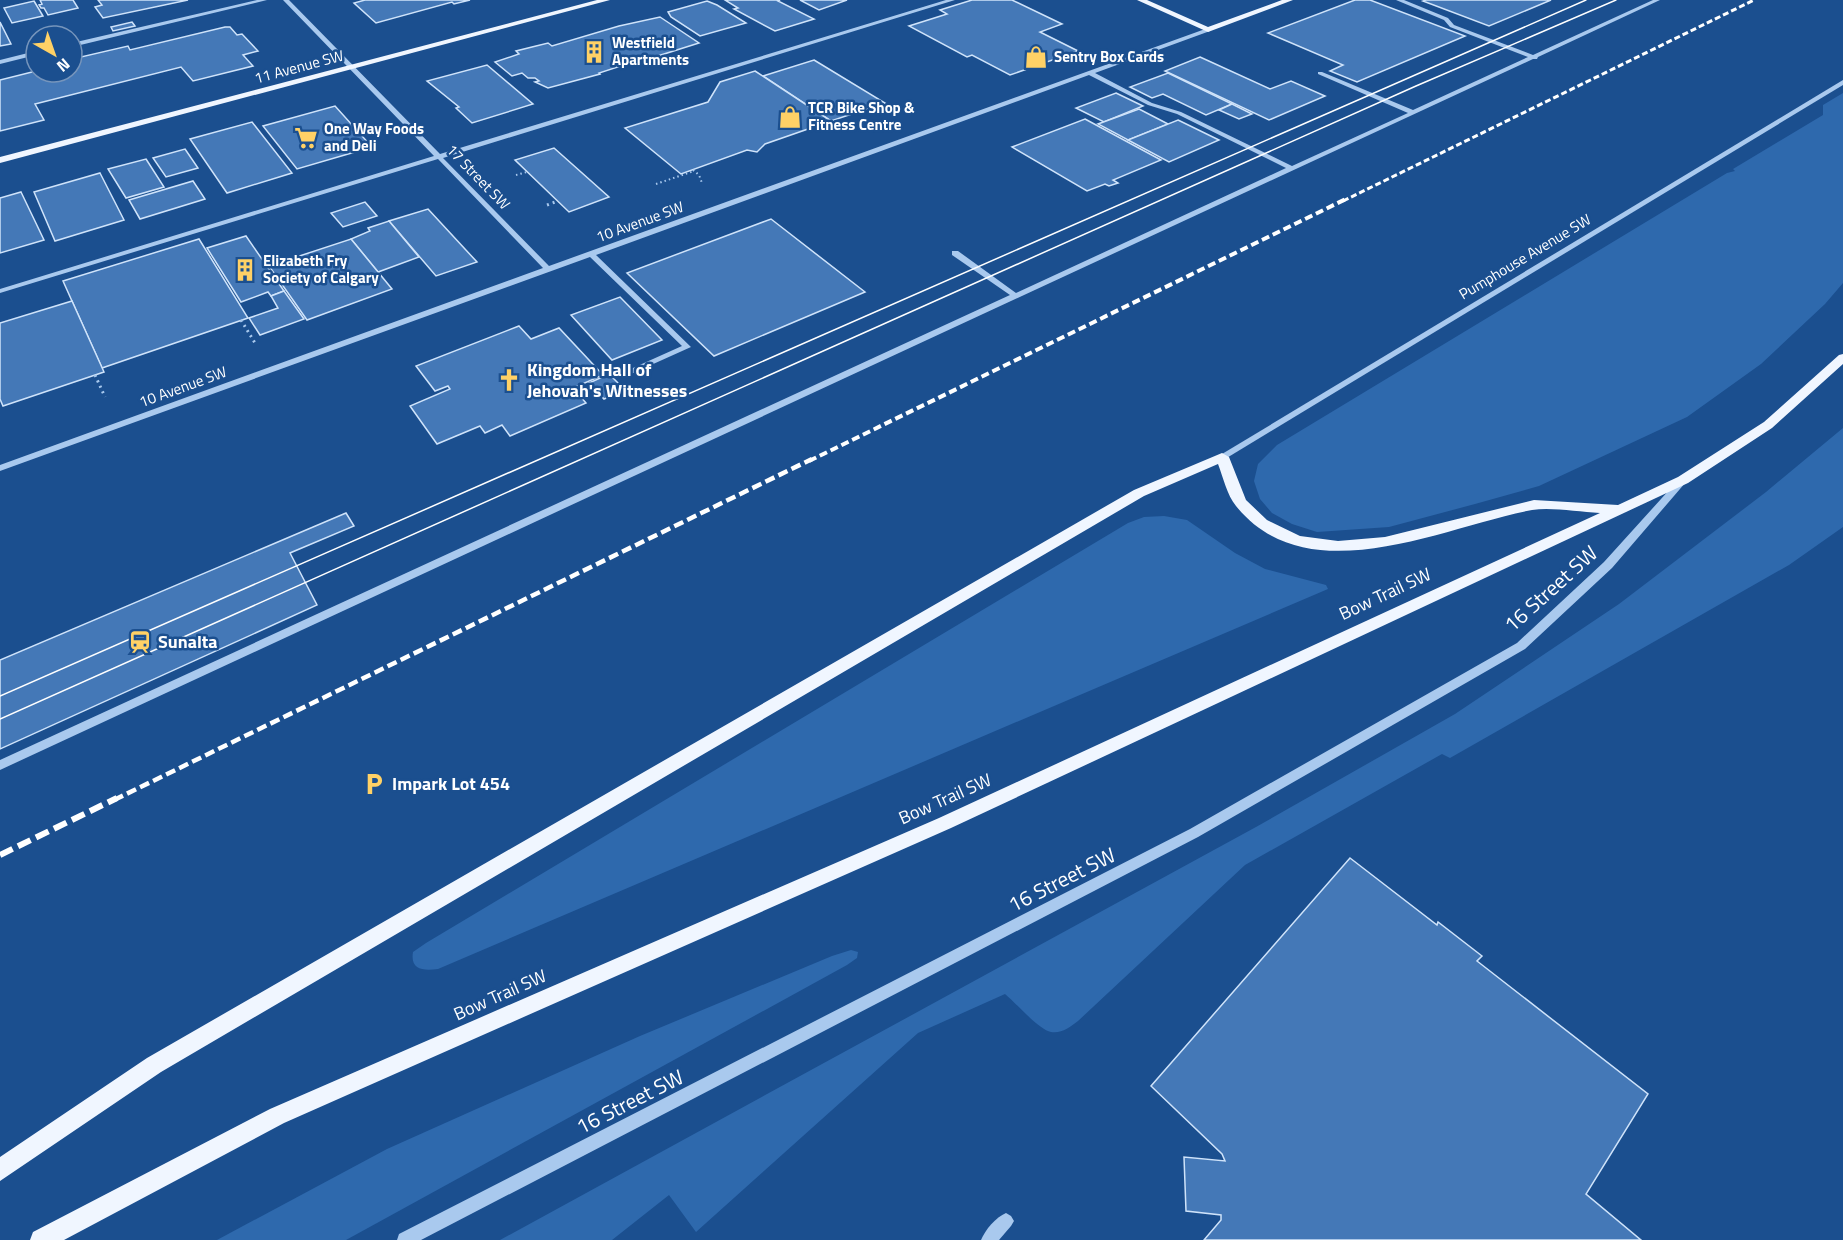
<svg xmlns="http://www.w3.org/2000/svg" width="1843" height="1240" viewBox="0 0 1843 1240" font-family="'Titillium Web',sans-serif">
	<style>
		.green { fill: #2e69ad }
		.building { fill: #4478b7; stroke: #cfe3fa; stroke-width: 1.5 }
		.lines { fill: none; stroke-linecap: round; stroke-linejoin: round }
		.path-far1 { stroke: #a9c9ee; stroke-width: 2; stroke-dasharray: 1.5 3; stroke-linecap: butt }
		.path { stroke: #a9c9ee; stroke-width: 3; stroke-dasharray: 2 4; stroke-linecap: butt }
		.minor { fill: #a9c9ee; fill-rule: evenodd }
		.major { fill: #f0f6ff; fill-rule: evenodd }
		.tram { stroke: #fff; stroke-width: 1.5 }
		.rail-far3 { stroke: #fff; stroke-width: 3; stroke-dasharray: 6 3; stroke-linecap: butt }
		.rail-far2 { stroke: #fff; stroke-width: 4; stroke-dasharray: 8 4; stroke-linecap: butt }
		.rail-far1 { stroke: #fff; stroke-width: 4.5; stroke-dasharray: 10 4.5; stroke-linecap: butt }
		.rail { stroke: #fff; stroke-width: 6; stroke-dasharray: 14 6; stroke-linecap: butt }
		.labels { text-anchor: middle; stroke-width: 5; stroke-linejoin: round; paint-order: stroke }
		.far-poi-label { font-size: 15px; font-weight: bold; fill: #fff; stroke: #1b4f8f; text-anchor: start }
		.far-street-label { font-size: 15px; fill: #fff; stroke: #1b4f8f }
		.poi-label { font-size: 18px; font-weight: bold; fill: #fff; stroke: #1b4f8f; text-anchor: start }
		.street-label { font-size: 18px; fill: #fff; stroke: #1b4f8f }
		.near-street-label { font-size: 21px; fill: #fff; stroke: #1b4f8f }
	</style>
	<rect width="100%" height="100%" fill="#1b4f8f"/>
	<g class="green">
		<path d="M1843,93v190l-18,21 -64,60 -74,53 -148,69 -64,18 -86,23 -72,5 -25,-8 -20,-11 -12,-14 -6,-18 4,-17 19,-19 450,-272 8,-2 -2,-2 90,-54v-10z"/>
		<path d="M1843,428v99l-54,38 -339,193 -8,-4 -197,111 -167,156c-8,6 -17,13 -27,11 -12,-2 -35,-29 -46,-38l-87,39 -222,199 -27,-37 -57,45h-112l756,-413 199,-113 164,-110 147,-112z"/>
		<path d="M1164,516l23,4 48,33 30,16 61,16 2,4 -890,380c-15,2 -28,1 -25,-17l13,-9 702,-420 16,-6z"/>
		<path d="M851,950l7,2 -1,6 -10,7 -501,275h-129l170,-91 253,-113 192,-80z"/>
	</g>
	<g class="building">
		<path d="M40,0h33l5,8 -30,7 -4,-7h-3l-2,-3 3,-1z"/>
		<path d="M98,0h90l-85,18 -8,-11 7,-2z"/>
		<path d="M365,0h105l-16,4 -2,-2 -76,21 -22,-20z"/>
		<path d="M725,0h55l-2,1 36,18 -39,12 -41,-22 4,-1z"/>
		<path d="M800,0h47l-28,10z"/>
		<path d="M972,0h40l50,24 -22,8 38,19 -68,24 -38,-20 -5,2 -58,-31 38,-12 -7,-4z"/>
		<path d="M1355,0h15l95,36 -108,46 -27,-11 13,-6 -75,-32z"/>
		<path d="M1426,0h125l-62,26 -66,-25z"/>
		<path d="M34,1l9,15 -31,7 -8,-15z"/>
		<path d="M707,1l10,4 29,18 -46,13 -29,-19 -3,-5z"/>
		<path d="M660,17l39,26 -38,12 2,1 -27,5 -37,12 1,1 -52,14 -13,-6 4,-1 -4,-3h-7l-6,-5 -10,3 -17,-14 24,-8 -3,-3 32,-8 4,3 67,-20z"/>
		<path d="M0,22l11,22 -11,2z"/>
		<path d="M132,22l3,4 -22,5 -2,-4z"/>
		<path d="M225,27h5l7,8 5,-1 16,17 -15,4 10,11 -60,15 -12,-14 -146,37 9,16 -44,11v-51l36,-9 36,1v-13l56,-13 2,4z"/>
		<path d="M1200,57l70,32 21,-8 34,15 -56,24 -104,-49z"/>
		<path d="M814,60l71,43 -54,18 -68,-45z"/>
		<path d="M487,65l46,39 -61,19 -16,-15 3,-1 -32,-26z"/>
		<path d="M755,71l76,50 -66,23 -8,8 -10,-2 -66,24 -56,-46 83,-26 12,-20z"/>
		<path d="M1168,73l64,31 -26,11 -43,-21 -11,4 -22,-11z"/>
		<path d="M1116,93l27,13 -39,16 -28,-14z"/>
		<path d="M1232,104l20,10 -13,5 -20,-9z"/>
		<path d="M335,106l37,41 -75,22 -34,-43z"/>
		<path d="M1139,109l29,15 -40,16 -30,-16z"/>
		<path d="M1085,119l76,41 -48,20 5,3 -9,3 -4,-2 -18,7 -75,-44z"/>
		<path d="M1178,120l41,20 -50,22 -41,-22z"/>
		<path d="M252,122l40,51 -65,20 -37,-54z"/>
		<path d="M554,148l55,49 -40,15 -54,-52z"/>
		<path d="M185,149l13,19 -32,9 -13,-19z"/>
		<path d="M146,159l18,28 -38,11 -18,-29z"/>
		<path d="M100,173l24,47 -69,21 -21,-49z"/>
		<path d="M193,181l12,18 -65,20 -11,-19z"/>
		<path d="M21,192l23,48 -44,13v-55z"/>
		<path d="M365,202l12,14 -34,11 -12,-14z"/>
		<path d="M428,209l49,53 -41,14 -47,-55z"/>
		<path d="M771,219l94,73 -151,64 -87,-83z"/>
		<path d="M389,221l30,36 -41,15 -27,-33 19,-8 -2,-3z"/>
		<path d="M246,236l38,55 -13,5 -3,-4 -27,10 -34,-54z"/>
		<path d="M199,239l49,79 -146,50 -39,-87z"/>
		<path d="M351,239l41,50 -85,31 -38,-54z"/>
		<path d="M284,291l20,28 -44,16 -11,-17 29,-10 -7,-12z"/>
		<path d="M620,297l42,43 -50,20 -41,-45z"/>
		<path d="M72,301l32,71 -101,34 -3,-7v-76z"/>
		<path d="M519,326l12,13 28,-11 44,47 -30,13 13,15 -76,33 -8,-11 -17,8 -5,-7 -43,18 -27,-38 40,-17 -2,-3 -13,5 -19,-25z"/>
		<path d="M609,374l16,16 -21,9 -15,-16z"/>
		<path d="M346,513l8,13 -64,27 27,52 -317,144v-89z"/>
		<path d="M1350,858l87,67 1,-3 44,34 -5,5 171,133 -62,100 55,46h-437l17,-20v-5l-35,-4 -2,-54 41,4 -3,-7 -71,-68z"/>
	</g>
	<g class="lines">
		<g class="path-far1">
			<path d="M693,170l6,5 3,8"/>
			<path d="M516,175l11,-3"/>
			<path d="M656,184l38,-13"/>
		</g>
		<g class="path">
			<path d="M547,205l11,-4"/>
			<path d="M241,320l14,23"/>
			<path d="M95,375l10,22"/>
		</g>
		<g class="minor">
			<path d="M257,0h10l-195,47v-4z"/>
			<path d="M283,0h6l151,154 506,-154h9l-512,158 106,108 659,-238 2,1v2l-115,42 57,30 29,9 111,54 116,-53 -90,-39v-2h4l91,38 115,-53 -78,-30 -6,-7 -48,-20h8l44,18 6,7 79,30 120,-55h7l-122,57 -1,2h-4l-1533,711v-10l1010,-465 -58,-40v-4h6l58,42 270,-125 -109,-54 -29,-9 -59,-30 -493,180 95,92 -60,27h-6l-1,-2 58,-26 -92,-89 -590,214v-6l543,-197 -105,-109 -438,134v-4l434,-133z"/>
			<path d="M36,51v4l-36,9v-4z"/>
			<path d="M1843,80v5l-618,374h-6l-2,-2z"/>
			<path d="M1683,477l3,1 2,2 -2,2 -74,86 -87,81 -327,188 -777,403h-24l2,-6 791,-405 327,-186 87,-81 76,-84z"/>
			<path d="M1006,1213l5,3 3,5 -3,5 -12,14h-18c4,-10 15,-23 25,-27z"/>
		</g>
		<g class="major">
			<path d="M597,0h13l-610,163v-6z"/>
			<path d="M1137,0h10l61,27 74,-27h11l-85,32z"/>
			<path d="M1843,354v10l-71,64 -84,55 -737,345 -667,295 -220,117h-34l3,-8 237,-123 669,-291 661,-305c-22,-1 -48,-6 -68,-3 -90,17 -224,85 -296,-4 -9,-11 -13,-29 -18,-42l-74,32 -983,576 -161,109v-24l147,-99 987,-568 88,-37 7,4 17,43 21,20 33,16 38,5 47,-4 149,-37 84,5 60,-28 86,-55 75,-67z"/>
		</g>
		<g class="tram">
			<path d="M0,696l1586,-696"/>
			<path d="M0,719l1416,-633 200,-86"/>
		</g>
		<path class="rail-far3" d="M1343,201l411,-201"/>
		<path class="rail-far2" d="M809,461l537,-262"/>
		<path class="rail-far1" d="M114,800l698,-341"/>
		<path class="rail" d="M0,855l117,-57"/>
	</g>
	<defs>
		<g id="building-bare" transform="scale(1.8)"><path d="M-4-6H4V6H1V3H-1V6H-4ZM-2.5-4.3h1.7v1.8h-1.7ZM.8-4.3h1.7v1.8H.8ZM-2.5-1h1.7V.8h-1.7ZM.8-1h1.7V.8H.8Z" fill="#ffd166" stroke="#1b4f8f" stroke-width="2.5" paint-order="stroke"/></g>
		<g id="shop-bare" transform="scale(1.8)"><path d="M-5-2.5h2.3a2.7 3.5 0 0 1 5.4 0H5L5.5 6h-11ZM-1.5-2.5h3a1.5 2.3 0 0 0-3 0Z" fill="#ffd166" stroke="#1b4f8f" stroke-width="2.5" paint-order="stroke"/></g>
		<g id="supermarket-bare" transform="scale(1.8)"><path d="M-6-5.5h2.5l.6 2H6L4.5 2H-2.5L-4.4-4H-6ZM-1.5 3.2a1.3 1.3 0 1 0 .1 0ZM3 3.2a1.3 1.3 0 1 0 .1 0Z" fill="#ffd166" stroke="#1b4f8f" stroke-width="2.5" paint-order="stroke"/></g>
		<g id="church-bare" transform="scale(1.8)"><path d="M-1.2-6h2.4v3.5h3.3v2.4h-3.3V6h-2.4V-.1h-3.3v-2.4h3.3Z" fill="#ffd166" stroke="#1b4f8f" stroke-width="2.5" paint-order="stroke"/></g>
		<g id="station-bare" transform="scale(1.8)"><path d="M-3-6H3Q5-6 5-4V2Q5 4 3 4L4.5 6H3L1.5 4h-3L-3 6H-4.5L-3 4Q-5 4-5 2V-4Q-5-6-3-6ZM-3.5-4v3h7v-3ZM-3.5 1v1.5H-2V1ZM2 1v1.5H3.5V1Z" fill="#ffd166" stroke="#1b4f8f" stroke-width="2.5" paint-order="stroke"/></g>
		<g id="parking-bare" transform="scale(1.8)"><path d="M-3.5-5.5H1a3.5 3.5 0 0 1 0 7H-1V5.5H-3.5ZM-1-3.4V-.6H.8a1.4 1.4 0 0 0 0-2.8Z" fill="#ffd166" stroke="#1b4f8f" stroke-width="2.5" paint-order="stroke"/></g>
	</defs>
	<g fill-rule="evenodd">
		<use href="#building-bare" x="594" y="52"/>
		<use href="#shop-bare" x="1036" y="57"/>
		<use href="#shop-bare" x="790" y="117"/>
		<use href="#supermarket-bare" x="306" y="138"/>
		<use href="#building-bare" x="245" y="270"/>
		<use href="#church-bare" x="509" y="380"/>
		<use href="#station-bare" x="140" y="642"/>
		<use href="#parking-bare" x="374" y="784"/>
	</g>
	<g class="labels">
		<g class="far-poi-label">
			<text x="612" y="48">Westfield<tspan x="612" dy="17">Apartments</tspan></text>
			<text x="1054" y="62">Sentry Box Cards</text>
			<text x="808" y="113">TCR Bike Shop &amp;<tspan x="808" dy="17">Fitness Centre</tspan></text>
			<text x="324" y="134">One Way Foods<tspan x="324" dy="17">and Deli</tspan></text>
			<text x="263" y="266">Elizabeth Fry<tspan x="263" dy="17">Society of Calgary</tspan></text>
		</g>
		<g class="far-street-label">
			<text transform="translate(299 67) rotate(-15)" y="5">11 Avenue SW</text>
			<text transform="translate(478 177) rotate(46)" y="5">17 Street SW</text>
			<text transform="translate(640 222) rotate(-20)" y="5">10 Avenue SW</text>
			<text transform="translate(1525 257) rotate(-31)" y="5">Pumphouse Avenue SW</text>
			<text transform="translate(183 387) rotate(-20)" y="5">10 Avenue SW</text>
		</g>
		<g class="poi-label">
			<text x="527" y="376">Kingdom Hall of<tspan x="527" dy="21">Jehovah's Witnesses</tspan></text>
			<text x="158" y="648">Sunalta</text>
			<text x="392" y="790">Impark Lot 454</text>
		</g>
		<g class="street-label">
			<text transform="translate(1385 594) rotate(-25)" y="6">Bow Trail SW</text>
			<text transform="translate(945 799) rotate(-24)" y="6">Bow Trail SW</text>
			<text transform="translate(500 995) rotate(-24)" y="6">Bow Trail SW</text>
		</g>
		<g class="near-street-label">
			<text transform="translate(1551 589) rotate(-42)" y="7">16 Street SW</text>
			<text transform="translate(1062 880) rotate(-27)" y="7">16 Street SW</text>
			<text transform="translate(630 1102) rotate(-27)" y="7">16 Street SW</text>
		</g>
	</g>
	<g transform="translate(54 54) rotate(140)"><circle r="28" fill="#1b4f8f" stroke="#7695bc" stroke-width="1.5"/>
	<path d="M0-4.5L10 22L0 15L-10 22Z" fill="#ffd166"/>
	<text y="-9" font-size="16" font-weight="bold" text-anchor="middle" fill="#ffffff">N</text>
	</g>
</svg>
